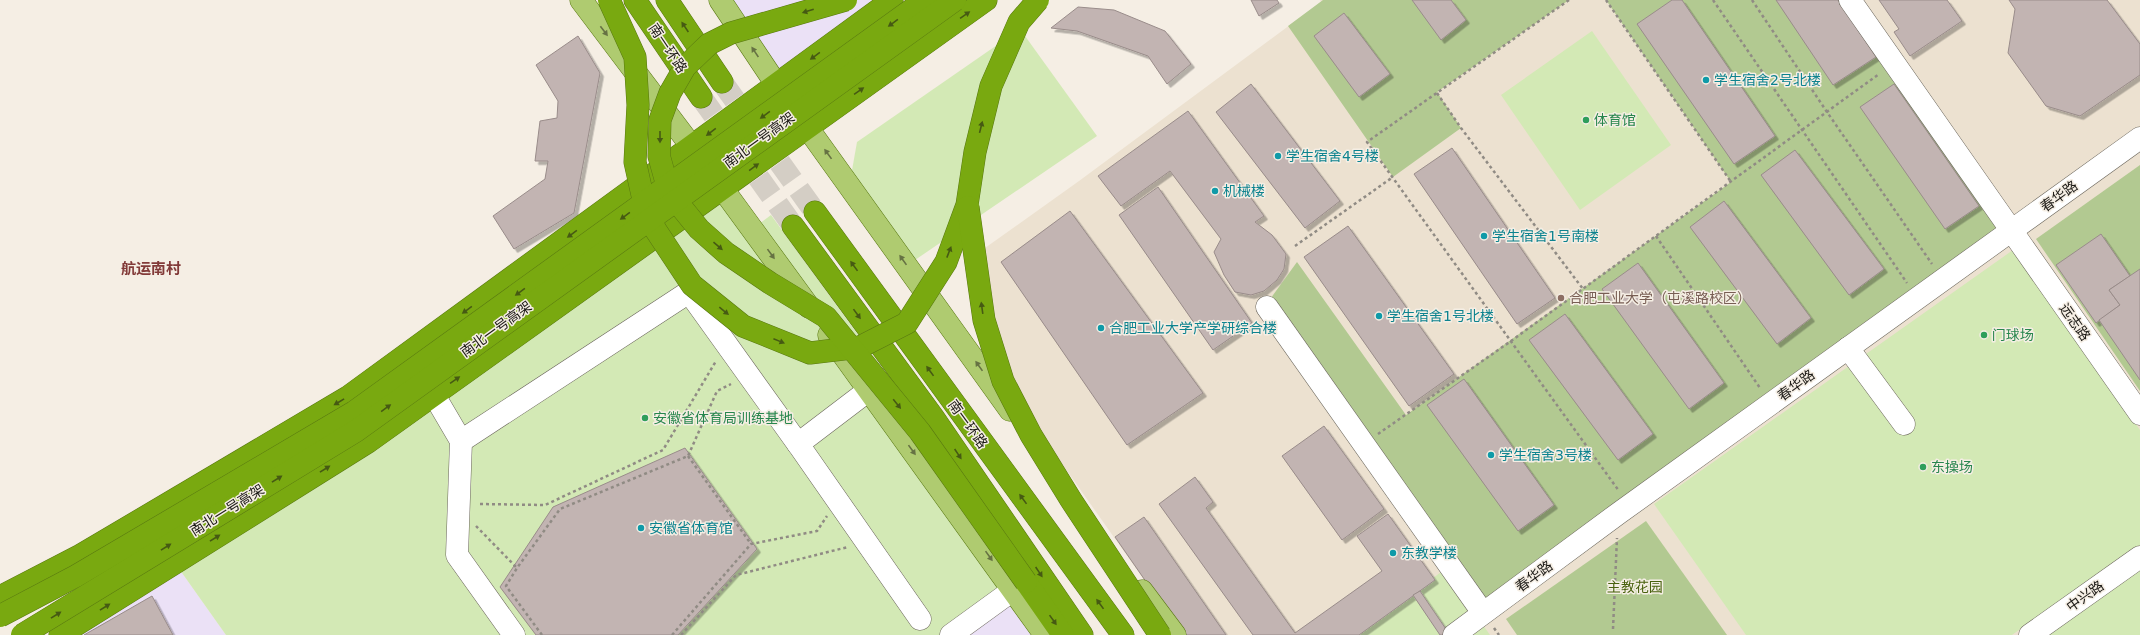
<svg xmlns="http://www.w3.org/2000/svg" width="2140" height="635" viewBox="0 0 2140 635" font-family="'DejaVu Sans','Noto Sans SC',sans-serif">
	<style>
		.commercial { fill: #ebe1f6 }
		.built { fill: #ece1d0 }
		.green { fill: #d3e9b5 }
		.forest { fill: #b2c991 }
		.building { fill: #c2b4b2; stroke: #998c8a; filter: url(#shadow) }
		.lines { fill: none; stroke-linecap: round; stroke-linejoin: round }
		.highway-tunnel { stroke: #d4cec5; stroke-width: 22; stroke-dasharray: 22 11; stroke-linecap: butt }
		.minor-casing { stroke: #6b665c; stroke-width: 23 }
		.major-casing { stroke: #587712; stroke-width: 23 }
		.highway-casing { stroke: #587712; stroke-width: 23 }
		.path { stroke: #908b84; stroke-width: 2.5; stroke-dasharray: 3 3; stroke-linecap: butt }
		.minor { stroke: #fff; stroke-width: 22 }
		.major { stroke: #afcb70; stroke-width: 22 }
		.highway { stroke: #79a910; stroke-width: 22 }
		.highway-bridge-casing { stroke: #587712; stroke-width: 23; stroke-linecap: butt }
		.highway-bridge { stroke: #79a910; stroke-width: 22 }
		.oneway { fill: #465a13 }
		.oneway2 { fill: #667243 }
		.culture-dot { fill: #0f9aa8; stroke: #f5eee4; stroke-width: 1.5 }
		.leisure-dot { fill: #2e9e5b; stroke: #f5eee4; stroke-width: 1.5 }
		.education-dot { fill: #8d6e63; stroke: #f5eee4; stroke-width: 1.5 }
		.labels { text-anchor: middle; stroke-width: 3; stroke-linejoin: round; paint-order: stroke }
		.street-label { font-size: 14px; fill: #1c1a16; stroke: #f5eee4 }
		.culture-label { font-size: 14px; fill: #0d838f; stroke: #f5eee4; text-anchor: start }
		.leisure-label { font-size: 14px; fill: #27864d; stroke: #f5eee4; text-anchor: start }
		.education-label { font-size: 14px; fill: #785e54; stroke: #f5eee4; text-anchor: start }
		.park-label { font-size: 14px; fill: #48610d; stroke: #f5eee4 }
		.neighbourhood-label { font-size: 15px; font-weight: bold; fill: #823a38; stroke: #f5eee4 }
	</style>
	<defs>
		<filter id="shadow"><feDropShadow dx="3.5" dy="3.5" stdDeviation="0" flood-color="#0004"/></filter>
	</defs>
	<rect width="100%" height="100%" fill="#f5eee4"/>
	<g class="commercial">
		<path d="M720,0h172l-116,84z"/>
		<path d="M175,563l51,72h-166z"/>
		<path d="M1013,590l32,45h-94z"/>
	</g>
	<path class="built" d="M1320,0h820v635h-957l-202,-286 4,-101 94,-67 242,-179z"/>
	<g class="green">
		<path d="M1020,29l77,107 -182,124 -64,-84 6,-34z"/>
		<path d="M1592,31l79,114 -91,65 -79,-115z"/>
		<path d="M722,190l30,39 19,-14 260,358 -80,62h-725l-51,-72z"/>
		<path d="M2013,250l127,180v115l-128,90h-266l-92,-131z"/>
		<path d="M2140,564v71h-99z"/>
		<path d="M1444,570l46,65h-136z"/>
	</g>
	<g class="forest">
		<path d="M1323,0h246l-132,92 24,36 -68,49 -105,-151z"/>
		<path d="M1606,0h245l160,231 -528,382 -215,-311 29,-40 109,153 325,-233z"/>
		<path d="M2140,165v226l-104,-152z"/>
		<path d="M1646,521l81,114h-210l-11,-16z"/>
	</g>
	<g class="building">
		<path d="M1251,0h26l2,3 -20,13z"/>
		<path d="M1412,0h39l15,20 -25,20z"/>
		<path d="M1672,0h10l93,136 -41,28 -97,-140z"/>
		<path d="M1776,0h62l38,57 -43,28z"/>
		<path d="M1879,0h68l15,21 -52,35 -16,-24 5,-3z"/>
		<path d="M2009,0h98l33,44v31l-60,41 -34,-10 -38,-53 7,-44z"/>
		<path d="M1078,7l36,3 51,21 26,33 -24,20 -19,-28 -71,-25 -26,-3z"/>
		<path d="M1344,13l46,61 -31,23 -45,-61z"/>
		<path d="M578,36l22,37 -26,140 -60,36 -21,-33 52,-37 3,-18h-13l5,-40 17,-3 1,-17 -22,-36z"/>
		<path d="M1251,84l89,117 -35,27 -89,-116z"/>
		<path d="M1894,84l85,122 -34,23 -85,-122z"/>
		<path d="M1188,111l76,105 -9,6 17,13 14,19 -2,15 -7,11 -13,11 -13,4 -16,-3 -11,-17 -10,-23 7,-13 -51,-68 -49,35 -23,-30z"/>
		<path d="M1452,148l103,150 -38,26 -103,-150z"/>
		<path d="M1795,150l89,119 -35,26 -88,-120z"/>
		<path d="M1158,187l94,136 -39,27 -94,-135z"/>
		<path d="M1724,201l87,117 -34,26 -87,-117z"/>
		<path d="M1070,211l133,182 -76,52 -126,-183z"/>
		<path d="M1348,226l106,148 -45,32 -105,-149z"/>
		<path d="M2101,234l29,42 -21,14 11,15 -24,18 -40,-58z"/>
		<path d="M1638,263l86,120 -35,26 -87,-120z"/>
		<path d="M2140,269v111l-41,-60 21,-15 -11,-15z"/>
		<path d="M1565,314l88,120 -35,26 -89,-120z"/>
		<path d="M1464,379l90,126 -36,26 -91,-126z"/>
		<path d="M1324,426l60,83 -42,31 -60,-84z"/>
		<path d="M685,448l72,101 -79,86h-142l-36,-48 53,-80z"/>
		<path d="M1195,477l18,25 -7,6 89,125 87,-62 -25,-35 31,-22 47,66 -76,55h-106l-94,-131z"/>
		<path d="M1144,517l82,118h-43l-68,-98z"/>
		<path d="M1420,591l30,44h-10l-27,-40z"/>
		<path d="M152,596l21,39h-89z"/>
	</g>
	<g class="lines">
		<g class="highway-tunnel">
			<path d="M722,82l93,130"/>
			<path d="M701,97l92,129"/>
		</g>
		<g class="minor-casing">
			<g id="minor">
				<path d="M1850,0l290,414"/>
				<path d="M1267,307l216,306"/>
				<path d="M1848,348l56,76"/>
				<path d="M434,395l27,46 -4,114 57,80"/>
				<path d="M461,441l228,-149 109,152 71,-54"/>
				<path d="M798,444l122,175"/>
				<path d="M951,635l62,-45"/>
				<path d="M1454,635l165,-122 521,-375"/>
				<path d="M2030,635l110,-78"/>
			</g>
		</g>
		<g class="major-casing">
			<g id="major">
				<path d="M581,0l111,147 117,160"/>
				<path d="M720,0l56,84 234,326"/>
				<path d="M829,335l216,300"/>
				<path d="M1142,591l33,44"/>
			</g>
		</g>
		<g class="highway-casing">
			<g id="highway">
				<path d="M635,0l66,97"/>
				<path d="M667,0l55,82"/>
				<path d="M815,212l308,423"/>
				<path d="M793,226l140,191 149,218"/>
				<path d="M1026,582l37,53"/>
				<path d="M0,597l81,-42 267,-158 544,-397"/>
				<path d="M60,635l308,-193 618,-442"/>
			</g>
		</g>
		<g class="path">
			<path d="M1569,0l-202,142 252,349"/>
			<path d="M1606,0l125,182"/>
			<path d="M1713,0l194,283"/>
			<path d="M1752,0l75,112 105,152"/>
			<path d="M1437,93l24,35 122,161"/>
			<path d="M1656,236l104,152"/>
			<path d="M1295,246l98,-69"/>
			<path d="M1378,434l133,-93 368,-267"/>
			<path d="M688,456l63,88"/>
			<path d="M480,504l65,1 118,-55 53,-89"/>
			<path d="M476,526l41,42"/>
			<path d="M1494,628l5,7"/>
			<path d="M1613,629l4,-91"/>
			<path d="M542,635l-36,-49 11,-18 43,-59 128,-53 29,-65 14,-7"/>
			<path d="M672,635l79,-91 66,-13 10,-15"/>
			<path d="M681,635l55,-60 112,-28"/>
		</g>
		<use href="#minor" class="minor"/>
		<use href="#major" class="major"/>
		<use href="#highway" class="highway"/>
		<g class="highway-bridge-casing">
			<g id="highway-bridge">
				<path d="M609,0l26,57 3,48 -3,57 8,36 12,31 37,56 51,41 67,27 50,-6 47,-24 39,-61 21,-57 8,-53 16,-66 28,-64 19,-22"/>
				<path d="M846,0l-115,33 -22,11 -24,23 -15,26 -10,27 -1,36 10,36 30,37 27,24 44,30 56,34 94,115 106,150"/>
				<path d="M968,207l16,113 19,61 28,54 40,65 89,135"/>
				<path d="M0,616l76,-40 278,-164 571,-412"/>
				<path d="M22,635l334,-204 599,-431"/>
			</g>
		</g>
		<use href="#highway-bridge" class="highway-bridge"/>
	</g>
	<defs><path id="oneway-solid" d="M-6-.8H1V-3.2L6.5 0L1 3.2V.8H-6Z"/></defs>
	<g class="oneway">
		<use href="#oneway-solid" transform="translate(808 11) rotate(163)"/>
		<use href="#oneway-solid" transform="translate(965 15) rotate(-35)"/>
		<use href="#oneway-solid" transform="translate(893 23) rotate(144)"/>
		<use href="#oneway-solid" transform="translate(685 27) rotate(-124)"/>
		<use href="#oneway-solid" transform="translate(815 56) rotate(144)"/>
		<use href="#oneway-solid" transform="translate(859 91) rotate(-35)"/>
		<use href="#oneway-solid" transform="translate(765 115) rotate(144)"/>
		<use href="#oneway-solid" transform="translate(981 127) rotate(-76)"/>
		<use href="#oneway-solid" transform="translate(711 132) rotate(143)"/>
		<use href="#oneway-solid" transform="translate(660 137) rotate(90)"/>
		<use href="#oneway-solid" transform="translate(754 167) rotate(-36)"/>
		<use href="#oneway-solid" transform="translate(625 216) rotate(144)"/>
		<use href="#oneway-solid" transform="translate(572 234) rotate(144)"/>
		<use href="#oneway-solid" transform="translate(718 246) rotate(41)"/>
		<use href="#oneway-solid" transform="translate(949 252) rotate(-69)"/>
		<use href="#oneway-solid" transform="translate(854 266) rotate(-126)"/>
		<use href="#oneway-solid" transform="translate(520 292) rotate(144)"/>
		<use href="#oneway-solid" transform="translate(982 308) rotate(-98)"/>
		<use href="#oneway-solid" transform="translate(467 310) rotate(144)"/>
		<use href="#oneway-solid" transform="translate(724 311) rotate(39)"/>
		<use href="#oneway-solid" transform="translate(857 314) rotate(54)"/>
		<use href="#oneway-solid" transform="translate(779 341) rotate(22)"/>
		<use href="#oneway-solid" transform="translate(930 371) rotate(-126)"/>
		<use href="#oneway-solid" transform="translate(455 380) rotate(-35)"/>
		<use href="#oneway-solid" transform="translate(339 402) rotate(149)"/>
		<use href="#oneway-solid" transform="translate(897 404) rotate(51)"/>
		<use href="#oneway-solid" transform="translate(386 408) rotate(-36)"/>
		<use href="#oneway-solid" transform="translate(958 454) rotate(56)"/>
		<use href="#oneway-solid" transform="translate(325 469) rotate(-32)"/>
		<use href="#oneway-solid" transform="translate(277 479) rotate(-32)"/>
		<use href="#oneway-solid" transform="translate(1023 499) rotate(-126)"/>
		<use href="#oneway-solid" transform="translate(215 538) rotate(-32)"/>
		<use href="#oneway-solid" transform="translate(166 547) rotate(-32)"/>
		<use href="#oneway-solid" transform="translate(1039 572) rotate(56)"/>
		<use href="#oneway-solid" transform="translate(1100 604) rotate(-126)"/>
		<use href="#oneway-solid" transform="translate(105 607) rotate(-32)"/>
		<use href="#oneway-solid" transform="translate(56 615) rotate(-32)"/>
		<use href="#oneway-solid" transform="translate(1053 620) rotate(55)"/>
	</g>
	<g class="oneway2">
		<use href="#oneway-solid" transform="translate(604 31) rotate(53)"/>
		<use href="#oneway-solid" transform="translate(755 52) rotate(-124)"/>
		<use href="#oneway-solid" transform="translate(828 154) rotate(-126)"/>
		<use href="#oneway-solid" transform="translate(771 254) rotate(54)"/>
		<use href="#oneway-solid" transform="translate(903 260) rotate(-125)"/>
		<use href="#oneway-solid" transform="translate(979 366) rotate(-125)"/>
		<use href="#oneway-solid" transform="translate(912 450) rotate(54)"/>
		<use href="#oneway-solid" transform="translate(989 556) rotate(55)"/>
	</g>
	<g class="culture-dot">
		<circle cx="1706" cy="80" r="4"/>
		<circle cx="1278" cy="156" r="4"/>
		<circle cx="1215" cy="191" r="4"/>
		<circle cx="1484" cy="236" r="4"/>
		<circle cx="1379" cy="316" r="4"/>
		<circle cx="1101" cy="328" r="4"/>
		<circle cx="1491" cy="455" r="4"/>
		<circle cx="641" cy="528" r="4"/>
		<circle cx="1393" cy="553" r="4"/>
	</g>
	<g class="leisure-dot">
		<circle cx="1586" cy="120" r="4"/>
		<circle cx="1984" cy="335" r="4"/>
		<circle cx="645" cy="418" r="4"/>
		<circle cx="1923" cy="467" r="4"/>
	</g>
	<circle class="education-dot" cx="1561" cy="298" r="4"/>
	<g class="labels">
		<g class="street-label">
			<text transform="translate(668 48) rotate(56)" y="5">南一环路</text>
			<text transform="translate(759 140) rotate(-36)" y="5">南北一号高架</text>
			<text transform="translate(2059 196) rotate(-36)" y="5">春华路</text>
			<text transform="translate(2075 322) rotate(55)" y="5">远志路</text>
			<text transform="translate(496 329) rotate(-36)" y="5">南北一号高架</text>
			<text transform="translate(1796 385) rotate(-36)" y="5">春华路</text>
			<text transform="translate(968 424) rotate(54)" y="5">南一环路</text>
			<text transform="translate(227 510) rotate(-32)" y="5">南北一号高架</text>
			<text transform="translate(1534 576) rotate(-36)" y="5">春华路</text>
			<text transform="translate(2085 596) rotate(-35)" y="5">中兴路</text>
		</g>
		<g class="culture-label">
			<text x="1714" y="85">学生宿舍2号北楼</text>
			<text x="1286" y="161">学生宿舍4号楼</text>
			<text x="1223" y="196">机械楼</text>
			<text x="1492" y="241">学生宿舍1号南楼</text>
			<text x="1387" y="321">学生宿舍1号北楼</text>
			<text x="1109" y="333">合肥工业大学产学研综合楼</text>
			<text x="1499" y="460">学生宿舍3号楼</text>
			<text x="649" y="533">安徽省体育馆</text>
			<text x="1401" y="558">东教学楼</text>
		</g>
		<g class="leisure-label">
			<text x="1594" y="125">体育馆</text>
			<text x="1992" y="340">门球场</text>
			<text x="653" y="423">安徽省体育局训练基地</text>
			<text x="1931" y="472">东操场</text>
		</g>
		<g class="education-label">
			<text x="1569" y="303">合肥工业大学（屯溪路校区）</text>
		</g>
		<g class="park-label">
			<text x="1635" y="592">主教花园</text>
		</g>
		<g class="neighbourhood-label">
			<text x="151" y="274">航运南村</text>
		</g>
	</g>
</svg>
